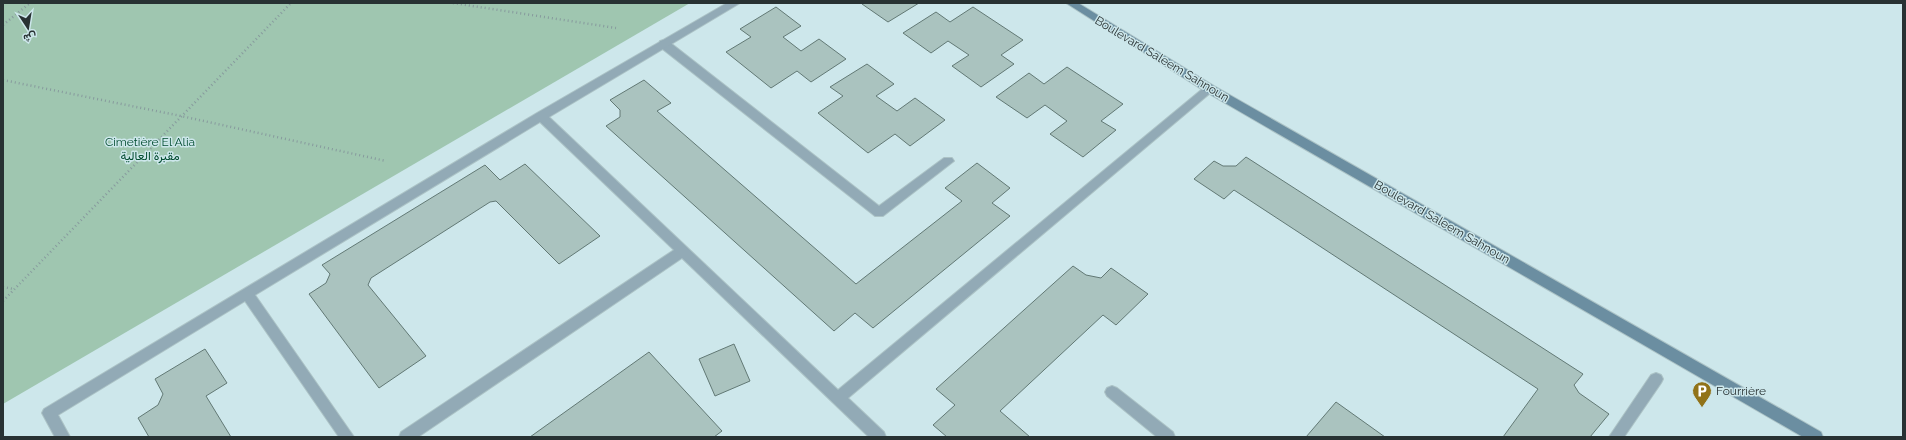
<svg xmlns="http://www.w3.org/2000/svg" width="1906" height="440" viewBox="0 0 1906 440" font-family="Raleway,Vazirmatn,sans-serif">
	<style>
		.green { fill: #9fc6b0 }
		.building { fill: #aac3bf; stroke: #627975 }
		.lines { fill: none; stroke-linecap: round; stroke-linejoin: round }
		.lane-casing { stroke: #acc3c6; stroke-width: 2 }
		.street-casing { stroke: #acc3c6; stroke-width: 2 }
		.secondary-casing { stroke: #acc3c6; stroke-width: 2 }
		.path { stroke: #879a9d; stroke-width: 2.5; stroke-dasharray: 1 3; stroke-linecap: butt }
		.lane { fill: #92aab6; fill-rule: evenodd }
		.street { fill: #92aab6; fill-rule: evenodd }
		.secondary { fill: #6b8ea1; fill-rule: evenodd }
		.labels { text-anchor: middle; stroke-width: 3; stroke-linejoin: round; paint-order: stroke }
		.street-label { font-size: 12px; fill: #283233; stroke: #cde7eb }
		.park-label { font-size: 12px; fill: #024b2f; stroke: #cde7eb }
		.poi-label { font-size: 12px; fill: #283233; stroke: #cde7eb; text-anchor: start }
	</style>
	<rect width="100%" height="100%" fill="#cde7eb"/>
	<path class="green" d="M3,3h687l-687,401z"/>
	<g class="building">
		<path d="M863,3h56l-31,19 -26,-18z"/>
		<path d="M776,7l25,19 -18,11 18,14 18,-12 27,20 -35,23 -14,-11 -26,17 -45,-36 25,-15 -11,-8z"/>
		<path d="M973,7l50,33 -22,15 13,9 -33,23 -29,-21 17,-11 -21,-14 -17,12 -28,-20 33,-21 14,10z"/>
		<path d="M867,64l27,20 -18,12 21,15 18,-13 30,22 -35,26 -15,-12 -27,19 -50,-40 25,-17 -13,-9z"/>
		<path d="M1067,67l56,37 -22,17 15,9 -33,27 -33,-23 17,-13 -22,-16 -18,13 -31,-21 33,-24 15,11z"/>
		<path d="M644,80l27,23 -14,8 199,173 106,-83 -17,-13 32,-25 33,25 -18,15 18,13 -137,112 -18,-15 -21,18 -228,-205 14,-9v-7l-10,-10z"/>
		<path d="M1246,157l337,217 -9,11 5,8 30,21 -19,23h-87l35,-48 -304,-199 -10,9 -30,-20 20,-18 9,5h13z"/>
		<path d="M525,164l75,72 -41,28 -63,-63 -6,1 -119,76 -3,7 58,71 -47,32 -70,-94 17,-11 4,-9 -8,-9 163,-100 15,15z"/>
		<path d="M1073,266l13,9 15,3 10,-10 37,26 -32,31 -13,-10 -103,96 30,26h-83l-14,-12 22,-20 -19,-16z"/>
		<path d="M734,344l16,37 -35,15 -16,-37z"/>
		<path d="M205,349l22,34 -21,13 25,41h-82l-11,-19 20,-13 5,-11 -8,-15z"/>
		<path d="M649,352l73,79 -8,6h-184z"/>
		<path d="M1336,402l49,35h-79z"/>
	</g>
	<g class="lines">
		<g class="lane-casing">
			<g id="lane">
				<path d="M664,40l4,1 211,165 65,-48h8l2,3 -71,55h-8l-215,-169 -1,-3 1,-3z"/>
				<path d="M1112,386l5,2 56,44 2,5h-18l-50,-41 -2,-4 2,-4z"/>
			</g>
		</g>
		<g class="street-casing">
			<g id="street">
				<path d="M727,3h13l-191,114 289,273 368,-304 4,-1 5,4 -367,309 36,34 2,5h-17l-187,-179 -264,179h-19l2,-5 273,-182 -134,-128 -285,173 99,142h-15l-94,-136 -187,114 12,22h-15l-13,-24 2,-4 493,-296z"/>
				<path d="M1656,373l5,2 2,4 -2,4 -37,54h-15l42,-62z"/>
			</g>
		</g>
		<g class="secondary-casing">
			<path id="secondary" d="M1066,3h12l136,83 607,346 2,5h-20l-597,-345z"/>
		</g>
		<g class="path">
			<path d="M453,3l163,25"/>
			<path d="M3,25l27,-22"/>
			<path d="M3,80l178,36 205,45"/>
			<path d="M3,287l11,2"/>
			<path d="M3,301l288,-298"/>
		</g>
		<use href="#lane" class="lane"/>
		<use href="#street" class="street"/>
		<use href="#secondary" class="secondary"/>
	</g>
	<defs>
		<g id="parking-pin" transform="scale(1)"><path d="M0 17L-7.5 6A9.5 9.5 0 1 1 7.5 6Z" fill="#917319" stroke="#cde7eb"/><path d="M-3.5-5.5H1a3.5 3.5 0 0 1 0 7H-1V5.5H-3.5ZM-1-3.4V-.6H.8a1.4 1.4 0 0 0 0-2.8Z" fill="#fff"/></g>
	</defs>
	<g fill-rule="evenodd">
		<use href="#parking-pin" x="1702" y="391"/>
	</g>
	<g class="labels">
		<g class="street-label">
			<text transform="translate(1162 59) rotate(31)" y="4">Boulevard Saleem Sahnoun</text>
			<text transform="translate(1442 222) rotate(30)" y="4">Boulevard Saleem Sahnoun</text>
		</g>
		<g class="park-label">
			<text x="150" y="146">Cimetière El Alia<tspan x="150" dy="14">مقبرة العالية</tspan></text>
		</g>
		<g class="poi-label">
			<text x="1716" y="395">Fourrière</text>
		</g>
	</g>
	<rect width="1906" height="440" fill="none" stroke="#283233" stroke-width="8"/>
	<g transform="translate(28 28) rotate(168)" stroke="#cde7eb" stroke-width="3" paint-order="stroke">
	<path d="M0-3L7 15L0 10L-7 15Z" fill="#283233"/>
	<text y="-6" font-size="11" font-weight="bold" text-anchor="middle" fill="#283233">ش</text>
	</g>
</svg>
